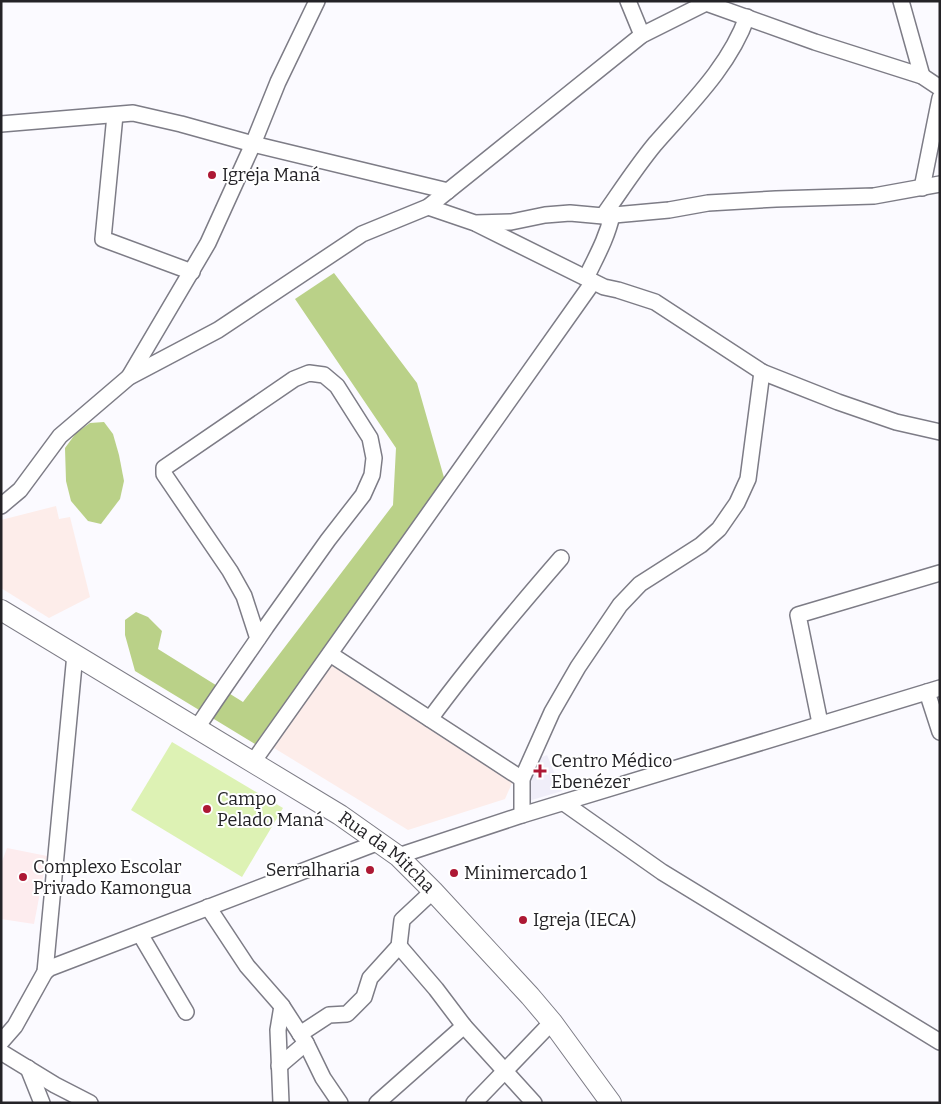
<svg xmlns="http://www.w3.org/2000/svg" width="941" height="1104" viewBox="0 0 941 1104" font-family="Bitter,serif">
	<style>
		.built { fill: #f0eef9 }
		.industrial { fill: #fdedea }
		.education { fill: #fdecee }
		.green { fill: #ddf2b4 }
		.forest { fill: #bad188 }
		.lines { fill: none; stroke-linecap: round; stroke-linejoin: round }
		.minor-casing { stroke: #7d7c86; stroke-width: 18 }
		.major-casing { stroke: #7d7c86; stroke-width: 22 }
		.minor { stroke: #fff; stroke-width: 15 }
		.major { stroke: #fff; stroke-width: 20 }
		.poi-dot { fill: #ad1834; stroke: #fff; stroke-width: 2 }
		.labels { text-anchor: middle; stroke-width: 4; stroke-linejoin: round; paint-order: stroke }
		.poi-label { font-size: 18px; fill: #242327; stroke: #fff; text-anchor: start }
		.street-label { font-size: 18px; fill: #242327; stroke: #fff }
	</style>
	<rect width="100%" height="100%" fill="#fbfaff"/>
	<path class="built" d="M547,755l15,36 -37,11 4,-40z"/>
	<g class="industrial">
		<path d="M56,506l3,13 11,-2 20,80 -41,21 -48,-30v-68z"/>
		<path d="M331,665l181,118 -7,16 -97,31 -134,-82z"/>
	</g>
	<path class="education" d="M7,848l40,8 -13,68 -33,-5v-55z"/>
	<path class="green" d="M172,742l111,66 -41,69 -111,-67z"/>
	<g class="forest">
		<path d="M334,273l83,110 28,98 -190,263 -120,-73 -10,-36v-15l11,-8 12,5 14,14 -4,18 85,53 150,-197 3,-57 -101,-149z"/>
		<path d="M104,422l9,12 6,21 5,26 -4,18 -19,25 -13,-3 -17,-20 -5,-20 -1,-33 11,-15 14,-10z"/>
	</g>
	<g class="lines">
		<g class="minor-casing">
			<g id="minor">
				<path d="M628,1l14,34"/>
				<path d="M901,1l21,75"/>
				<path d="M706,3l109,39 107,34 18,12"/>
				<path d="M115,115l-12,124 89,33"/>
				<path d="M1,124l132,-11 48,11 72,20 195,47"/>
				<path d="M922,188l18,-90"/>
				<path d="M428,207l47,16 36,-1 34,-7 25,-2 33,3 66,-6 39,-7 68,-4 98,-3 66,-12"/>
				<path d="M603,216c17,-24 33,-49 52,-72 34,-39 74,-77 92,-127"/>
				<path d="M477,224l127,63 14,3 37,12 107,70 76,30 58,20 44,10"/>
				<path d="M586,278c10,-21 21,-40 26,-63"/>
				<path d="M129,377l79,-134 45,-99 25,-62 39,-81"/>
				<path d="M1,506l19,-16 40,-54 69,-59 89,-47 144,-96 66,-27 214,-172 68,-34"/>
				<path d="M330,654l192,125"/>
				<path d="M927,692l13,40"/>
				<path d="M430,719c41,-56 85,-108 131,-161"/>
				<path d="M820,723l-22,-108 142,-42"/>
				<path d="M197,728c22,-34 46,-67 69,-101l62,-87 35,-45 9,-20 2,-17 -4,-20 -33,-52 -13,-11 -15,-2 -15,6 -130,89v6l66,97 14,25 14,43"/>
				<path d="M253,762l340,-480"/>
				<path d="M564,803l98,69 278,170"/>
				<path d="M522,815v-36l30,-67 26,-45 42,-62 20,-21 61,-39 18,-16 18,-26 11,-24 14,-107"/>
				<path d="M398,856l124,-41 418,-127"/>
				<path d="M208,907l39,59 35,40 24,37 17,35 17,25"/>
				<path d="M140,934l46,78"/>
				<path d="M399,946l37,43 28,37 70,77"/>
				<path d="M45,972l5,-4 329,-126"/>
				<path d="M300,1034l29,-19 18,-1 17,-17 6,-19 29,-32 3,-26 31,-29"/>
				<path d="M1,1042l14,-16 30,-54 30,-318"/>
				<path d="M1,1052l54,33 35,18"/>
				<path d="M279,1066l27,-23"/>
				<path d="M28,1068l14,35"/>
				<path d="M281,1103l-3,-73 4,-24"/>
				<path d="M377,1103l87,-77"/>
				<path d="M474,1103l78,-81"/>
			</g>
		</g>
		<g class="major-casing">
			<g id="major">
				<path id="s1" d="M1,610l339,205 58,41 35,35 97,105 22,26 59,81"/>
			</g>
		</g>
		<use href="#minor" class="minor"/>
		<use href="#major" class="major"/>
	</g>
	<g class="poi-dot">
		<circle cx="212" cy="175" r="5"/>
		<path d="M537.5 763.5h5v5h5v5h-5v5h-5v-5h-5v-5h5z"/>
		<circle cx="207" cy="809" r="5"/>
		<circle cx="370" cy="870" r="5"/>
		<circle cx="454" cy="873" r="5"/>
		<circle cx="23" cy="877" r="5"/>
		<circle cx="523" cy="920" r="5"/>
	</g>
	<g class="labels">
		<g class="poi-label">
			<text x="222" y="181">Igreja Maná</text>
			<text x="551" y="767">Centro Médico<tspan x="551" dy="21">Ebenézer</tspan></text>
			<text x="217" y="805">Campo<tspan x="217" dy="21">Pelado Maná</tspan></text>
			<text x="33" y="873">Complexo Escolar<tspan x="33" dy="21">Privado Kamongua</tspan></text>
			<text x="360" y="876" text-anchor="end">Serralharia</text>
			<text x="464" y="879">Minimercado 1</text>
			<text x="533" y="926">Igreja (IECA)</text>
		</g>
		<g class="street-label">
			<text dy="6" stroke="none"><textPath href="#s1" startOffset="456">Rua da Mitcha</textPath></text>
		</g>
	</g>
	<rect width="941" height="1104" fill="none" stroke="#242327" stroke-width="5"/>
</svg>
